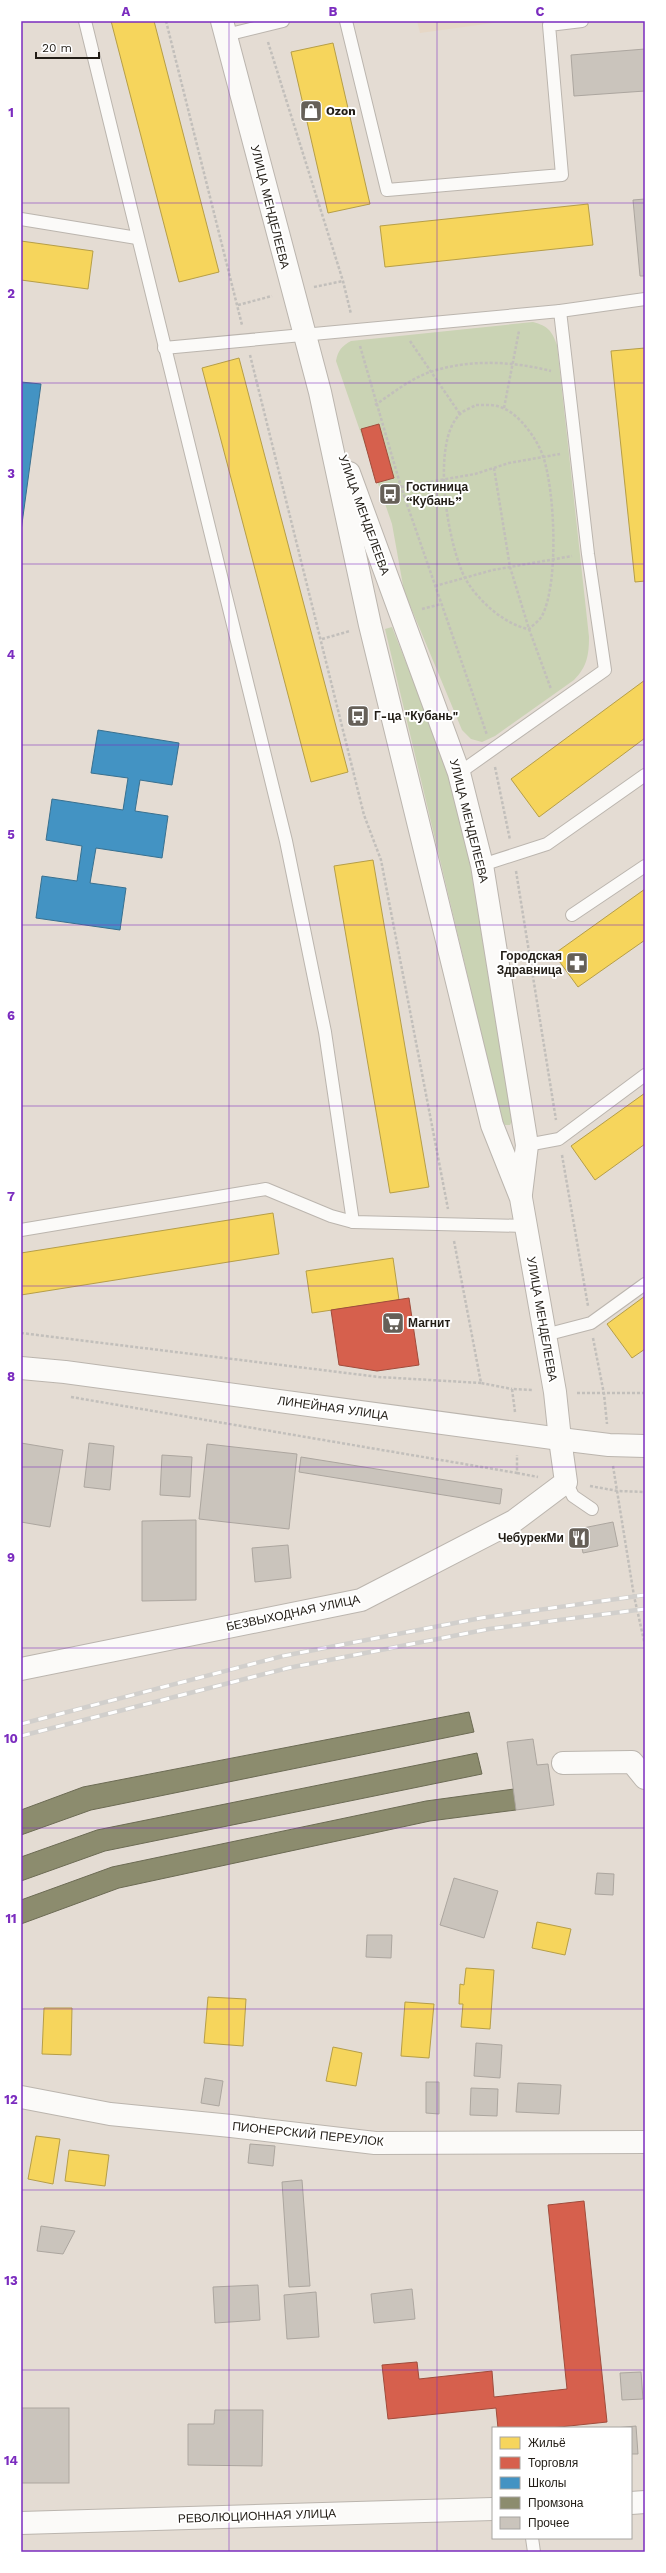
<svg xmlns="http://www.w3.org/2000/svg" width="666" height="2573" viewBox="0 0 666 2573" font-family="'Work Sans',sans-serif">
	<style>
		.built { fill: #e6d7c6 }
		.green { fill: #cad3b4 }
		.homes { fill: #f6d55c; stroke: #b69e47 }
		.shops { fill: #d6604d; stroke: #a04c3c }
		.schools { fill: #4393c3; stroke: #39708f }
		.industry { fill: #8c8c6e; stroke: #6c6b54 }
		.building { fill: #cac4bc; stroke: #aca69f }
		.lines { fill: none; stroke-linecap: round; stroke-linejoin: round }
		.service-casing { stroke: #bbb5ae; stroke-width: 14 }
		.minor-casing { stroke: #bbb5ae; stroke-width: 24 }
		.tertiary-casing { stroke: #bbb5ae; stroke-width: 24 }
		.secondary-casing { stroke: #bbb5ae; stroke-width: 24 }
		.path { stroke: #c2bfbb; stroke-width: 2.5; stroke-dasharray: 3 2; stroke-linecap: butt }
		.service { stroke: #fbfaf8; stroke-width: 12 }
		.minor { stroke: #fbfaf8; stroke-width: 22 }
		.tertiary { stroke: #fbfaf8; stroke-width: 22 }
		.secondary { stroke: #fbfaf8; stroke-width: 22 }
		.rail-casing { stroke: #d1cfcc; stroke-width: 4.5 }
		.rail { stroke: #fff; stroke-width: 3; stroke-dasharray: 9; stroke-linecap: butt }
		.grid { fill: none; stroke: #7b2cbf; stroke-width: 1; stroke-opacity: 0.55 }
		.labels { text-anchor: middle; stroke-width: 4; stroke-linejoin: round; paint-order: stroke }
		.poi-label { font-size: 12px; font-weight: bold; fill: #221d16; stroke: #fff; text-anchor: start }
		.street-label { font-size: 12px; fill: #221d16; stroke: #fff }
		.neatline { fill: none; stroke: #7b2cbf; stroke-width: 1.5 }
		.grid-label { font-size: 13px; text-anchor: middle; font-weight: bold; fill: #7b2cbf }
	</style>
	<rect width="100%" height="100%" fill="#e4dcd3"/>
	<path class="built" d="M417,21h90l-87,12z"/>
	<g class="green">
		<path d="M533,322c15,4 19,9 24,23l32,292c0,18 -2,30 -15,43l-79,56 -13,6 -11,-3 -9,-9 -58,-139 -12,-67 -56,-163c2,-11 6,-15 15,-20z"/>
		<path d="M392,627l54,137 18,63 48,294 -2,4h-5l-3,-5 -117,-491z"/>
	</g>
	<g class="homes">
		<path d="M111,21h43l65,251 -40,10z"/>
		<path d="M333,43l37,161 -42,9 -37,-161z"/>
		<path d="M588,204l5,41 -208,22 -5,-41z"/>
		<path d="M21,241l72,10 -5,38 -67,-9z"/>
		<path d="M645,348v233l-10,1 -24,-231z"/>
		<path d="M239,358l109,414 -37,10 -109,-414z"/>
		<path d="M645,680v58l-106,79 -28,-38z"/>
		<path d="M373,860l56,327 -39,6 -56,-327z"/>
		<path d="M645,889v51l-67,47 -24,-33z"/>
		<path d="M645,1093v51l-50,36 -24,-34z"/>
		<path d="M273,1213l6,41 -258,41v-42z"/>
		<path d="M393,1258l6,42 -87,13 -6,-42z"/>
		<path d="M645,1296v53l-13,9 -25,-34z"/>
		<path d="M537,1922l34,7 -6,26 -33,-7z"/>
		<path d="M466,1968l28,2 -4,59 -29,-2 2,-23h-4l1,-20 4,1z"/>
		<path d="M208,1997l38,2 -3,47 -39,-3z"/>
		<path d="M405,2002l29,2 -5,54 -28,-2z"/>
		<path d="M44,2008h28l-1,47 -29,-1z"/>
		<path d="M333,2047l29,6 -6,33 -30,-5z"/>
		<path d="M36,2136l24,3 -7,45 -25,-5z"/>
		<path d="M69,2150l40,5 -4,31 -40,-5z"/>
	</g>
	<g class="shops">
		<path d="M379,424l15,54 -18,5 -15,-54z"/>
		<path d="M409,1298l10,67 -42,6 -38,-6 -8,-55z"/>
		<path d="M584,2201l23,221 -57,6h-52l-2,-20 -108,11 -6,-54 35,-3 2,17 73,-8 2,26 73,-8 -19,-184z"/>
	</g>
	<g class="schools">
		<path d="M21,382l20,2 -20,147z"/>
		<path d="M98,730l81,13 -7,42 -32,-5 -5,31 33,5 -6,42 -66,-10 -6,35 36,5 -6,42 -84,-12 6,-42 35,5 5,-35 -36,-6 6,-41 71,11 5,-32 -37,-5z"/>
	</g>
	<g class="industry">
		<path d="M469,1712l5,20 -383,78 -70,25v-25l62,-23z"/>
		<path d="M477,1753l5,21 -377,77 -84,30v-24l76,-27z"/>
		<path d="M514,1789l2,21 -86,11 -311,67 -98,36v-24l91,-33 314,-66z"/>
	</g>
	<g class="building">
		<path d="M645,49v42l-71,5 -3,-41z"/>
		<path d="M645,199v77h-5l-7,-76z"/>
		<path d="M21,1443l42,7 -13,77 -29,-5z"/>
		<path d="M89,1443l25,3 -4,44 -26,-3z"/>
		<path d="M207,1444l90,10 -8,75 -90,-10z"/>
		<path d="M162,1455l30,2 -2,40 -30,-2z"/>
		<path d="M301,1457l201,32 -2,15 -201,-32z"/>
		<path d="M196,1520v80l-54,1v-80z"/>
		<path d="M613,1522l5,24 -35,7 -5,-24z"/>
		<path d="M288,1545l3,33 -36,4 -3,-34z"/>
		<path d="M533,1739l4,26 11,-1 6,41 -38,5 -9,-68z"/>
		<path d="M597,1873l17,1 -1,21 -18,-1z"/>
		<path d="M454,1878l44,13 -14,47 -44,-13z"/>
		<path d="M367,1935h25l-1,23 -25,-1z"/>
		<path d="M476,2043l26,2 -2,33 -26,-2z"/>
		<path d="M205,2078l18,3 -4,25 -18,-3z"/>
		<path d="M426,2082h13v32l-13,-1z"/>
		<path d="M518,2083l43,2 -2,29 -43,-2z"/>
		<path d="M471,2088l27,1 -1,27 -27,-1z"/>
		<path d="M250,2144l25,2 -2,20 -25,-3z"/>
		<path d="M302,2180l8,106 -21,1 -7,-105z"/>
		<path d="M41,2226l34,5 -12,23 -26,-3z"/>
		<path d="M258,2285l2,35 -45,3 -2,-36z"/>
		<path d="M412,2289l3,30 -41,4 -3,-29z"/>
		<path d="M316,2292l3,45 -32,2 -3,-44z"/>
		<path d="M641,2372l2,27 -21,1 -2,-27z"/>
		<rect x="21" y="2408" width="48" height="75"/>
		<path d="M215,2410h48l-1,56 -74,-1v-41h26z"/>
		<path d="M636,2426l2,28h-7v-26h-16z"/>
	</g>
	<g class="lines">
		<g class="service-casing">
			<g id="service">
				<path d="M85,21l201,820 39,191 28,190"/>
				<path d="M346,21l41,169 175,-15 -13,-150 33,-4"/>
				<path d="M226,35l57,-14"/>
				<path d="M21,219l116,19"/>
				<path d="M560,311l85,-12"/>
				<path d="M164,348l396,-37 28,243 17,116 -146,103"/>
				<path d="M482,865l65,-21 98,-69"/>
				<path d="M572,915l73,-49"/>
				<path d="M527,1145l32,-6 86,-64"/>
				<path d="M21,1230l245,-41 65,27 22,6 173,4"/>
				<path d="M545,1335l46,-12 54,-39"/>
				<path d="M566,1482l7,14 19,13"/>
				<path d="M532,2538l2,14"/>
			</g>
		</g>
		<g class="minor-casing">
			<g id="minor">
				<path d="M21,1669l340,-69 153,-79 52,-39 -6,-43"/>
				<path d="M563,1763l69,-1 13,16"/>
				<path d="M21,2097l89,17 121,12 144,17 270,-1"/>
			</g>
		</g>
		<g class="tertiary-casing">
			<g id="tertiary">
				<path d="M631,2503l14,-1"/>
				<path d="M21,2523l472,-14"/>
			</g>
		</g>
		<g class="secondary-casing">
			<g id="secondary">
				<path d="M222,21l98,371 50,233 122,500 29,73 34,194 5,47"/>
				<path d="M349,473l110,300 23,92 45,280 -6,49"/>
				<path d="M21,1368l44,4 495,67 49,6 36,1"/>
			</g>
		</g>
		<g class="path">
			<path d="M166,21l76,304"/>
			<path d="M268,42l75,239 8,33"/>
			<path d="M314,287l29,-6"/>
			<path d="M238,305l34,-9"/>
			<path d="M410,341l50,73"/>
			<path d="M360,346l41,141 86,248"/>
			<path d="M250,355l114,460 17,45 67,349"/>
			<path d="M375,405c18,-12 35,-26 55,-33 39,-13 82,-11 121,-1"/>
			<path d="M476,405c9,0 18,-1 27,3 17,7 34,31 40,48 12,35 16,127 -1,160 -3,5 -9,9 -13,13 -24,-4 -52,-29 -64,-51 -17,-33 -35,-135 -5,-164 4,-4 11,-6 16,-9z"/>
			<path d="M504,408l15,-77"/>
			<path d="M494,468l16,99 19,62 22,60"/>
			<path d="M401,487l74,-13 34,-11 51,-9"/>
			<path d="M435,586l58,-16 79,-14"/>
			<path d="M422,609l19,-5"/>
			<path d="M322,639l28,-8"/>
			<path d="M495,767l15,73"/>
			<path d="M516,871l40,249"/>
			<path d="M562,1155l26,151"/>
			<path d="M454,1241l27,142 31,6"/>
			<path d="M21,1333l358,44 102,6"/>
			<path d="M593,1338l11,56 3,30"/>
			<path d="M577,1393h68"/>
			<path d="M71,1397l446,76v-18"/>
			<path d="M515,1412l-3,-23 20,1"/>
			<path d="M613,1466l21,130 11,49"/>
			<path d="M517,1473l21,4"/>
			<path d="M590,1486l28,5 27,1"/>
		</g>
		<use href="#service" class="service"/>
		<use href="#minor" class="minor"/>
		<use href="#tertiary" class="tertiary"/>
		<use href="#secondary" class="secondary"/>
		<g class="rail-casing">
			<g id="rail">
				<path d="M21,1724l262,-68 198,-38 164,-23"/>
				<path d="M21,1736l267,-68 201,-39 156,-20"/>
			</g>
		</g>
		<use href="#rail" class="rail"/>
	</g>
	<path class="grid" d="M229,21v2531M437,21v2531M21,203h624M21,383h624M21,564h624M21,745h624M21,925h624M21,1106h624M21,1286h624M21,1467h624M21,1648h624M21,1828h624M21,2009h624M21,2190h624M21,2370h624"/>
	<defs>
		<g id="shop-square" transform="scale(1.15)"><rect x="-9" y="-9" width="18" height="18" rx="4" fill="#666058" stroke="#fff"/><path d="M-5-2.5h2.3a2.7 3.5 0 0 1 5.4 0H5L5.5 6h-11ZM-1.5-2.5h3a1.5 2.3 0 0 0-3 0Z" fill="#fff"/></g>
		<g id="bus-square" transform="scale(1.15)"><rect x="-9" y="-9" width="18" height="18" rx="4" fill="#666058" stroke="#fff"/><path d="M-5-6H5V4H4V6H2V4H-2V6H-4V4H-5ZM-3.5-4V0h7V-4ZM-3.5 1.2v1.5H-2V1.2ZM2 1.2v1.5H3.5V1.2Z" fill="#fff"/></g>
		<g id="pharmacy-square" transform="scale(1.15)"><rect x="-9" y="-9" width="18" height="18" rx="4" fill="#666058" stroke="#fff"/><path d="M-2-6h4v4h4v4h-4v4h-4v-4h-4v-4h4Z" fill="#fff"/></g>
		<g id="supermarket-square" transform="scale(1.15)"><rect x="-9" y="-9" width="18" height="18" rx="4" fill="#666058" stroke="#fff"/><path d="M-6-5.5h2.5l.6 2H6L4.5 2H-2.5L-4.4-4H-6ZM-1.5 3.2a1.3 1.3 0 1 0 .1 0ZM3 3.2a1.3 1.3 0 1 0 .1 0Z" fill="#fff"/></g>
		<g id="restaurant-square" transform="scale(1.15)"><rect x="-9" y="-9" width="18" height="18" rx="4" fill="#666058" stroke="#fff"/><path d="M-5-6h1v4h1v-4h1v4h1v-4h1v5L-1.5 .5V6h-2V.5L-5-1ZM5-6V6H3V1.5H1.5Q1.5-4 5-6Z" fill="#fff"/></g>
	</defs>
	<g fill-rule="evenodd">
		<use href="#shop-square" x="311" y="111"/>
		<use href="#bus-square" x="390" y="494"/>
		<use href="#bus-square" x="358" y="716"/>
		<use href="#pharmacy-square" x="577" y="963"/>
		<use href="#supermarket-square" x="393" y="1323"/>
		<use href="#restaurant-square" x="579" y="1538"/>
	</g>
	<g class="labels">
		<g class="poi-label">
			<text x="326" y="115">Ozon</text>
			<text x="406" y="491">Гостиница<tspan x="406" dy="14">“Кубань”</tspan></text>
			<text x="374" y="720">Г-ца "Кубань"</text>
			<text x="562" y="960" text-anchor="end">Городская<tspan x="562" dy="14">Здравница</tspan></text>
			<text x="408" y="1327">Магнит</text>
			<text x="564" y="1542" text-anchor="end">ЧебурекМи</text>
		</g>
		<g class="street-label">
			<text transform="translate(270 207) rotate(76)" y="4">УЛИЦА МЕНДЕЛЕЕВА</text>
			<text transform="translate(364 515) rotate(70)" y="4">УЛИЦА МЕНДЕЛЕЕВА</text>
			<text transform="translate(469 821) rotate(76)" y="4">УЛИЦА МЕНДЕЛЕЕВА</text>
			<text transform="translate(542 1319) rotate(80)" y="4">УЛИЦА МЕНДЕЛЕЕВА</text>
			<text transform="translate(333 1408) rotate(8)" y="4">ЛИНЕЙНАЯ УЛИЦА</text>
			<text transform="translate(293 1613) rotate(-12)" y="4">БЕЗВЫХОДНАЯ УЛИЦА</text>
			<text transform="translate(308 2134) rotate(6)" y="4">ПИОНЕРСКИЙ ПЕРЕУЛОК</text>
			<text transform="translate(257 2516) rotate(-2)" y="4">РЕВОЛЮЦИОННАЯ УЛИЦА</text>
		</g>
	</g>
	<rect width="666" height="2573" fill="none" stroke="#ffffff" stroke-width="44"/>
	<rect x="492" y="2427" width="140" height="112" fill="#ffffff" stroke="#a7a5a2"/>
	<rect x="500" y="2437" width="20" height="12" fill="#f6d55c" stroke="#a7a5a2"/>
	<text x="528" y="2447" font-size="12" fill="#221d16">Жильё</text>
	<rect x="500" y="2457" width="20" height="12" fill="#d6604d" stroke="#a7a5a2"/>
	<text x="528" y="2467" font-size="12" fill="#221d16">Торговля</text>
	<rect x="500" y="2477" width="20" height="12" fill="#4393c3" stroke="#a7a5a2"/>
	<text x="528" y="2487" font-size="12" fill="#221d16">Школы</text>
	<rect x="500" y="2497" width="20" height="12" fill="#8c8c6e" stroke="#a7a5a2"/>
	<text x="528" y="2507" font-size="12" fill="#221d16">Промзона</text>
	<rect x="500" y="2517" width="20" height="12" fill="#cac4bc" stroke="#a7a5a2"/>
	<text x="528" y="2527" font-size="12" fill="#221d16">Прочее</text>
	<path d="M36 52v6h63v-6" fill="none" stroke="#221d16" stroke-width="2"/>
	<text x="42" y="52" font-size="12" fill="#221d16" stroke="#ffffff" stroke-width="3" paint-order="stroke">20 m</text>
	<rect x="22" y="22" width="622" height="2529" class="neatline"/>
	<g class="grid-label">
		<text x="126" y="16">A</text>
		<text x="333" y="16">B</text>
		<text x="540" y="16">C</text>
		<text x="11" y="117">1</text>
		<text x="11" y="298">2</text>
		<text x="11" y="478">3</text>
		<text x="11" y="659">4</text>
		<text x="11" y="839">5</text>
		<text x="11" y="1020">6</text>
		<text x="11" y="1201">7</text>
		<text x="11" y="1381">8</text>
		<text x="11" y="1562">9</text>
		<text x="11" y="1743">10</text>
		<text x="11" y="1923">11</text>
		<text x="11" y="2104">12</text>
		<text x="11" y="2285">13</text>
		<text x="11" y="2465">14</text>
	</g>
</svg>
